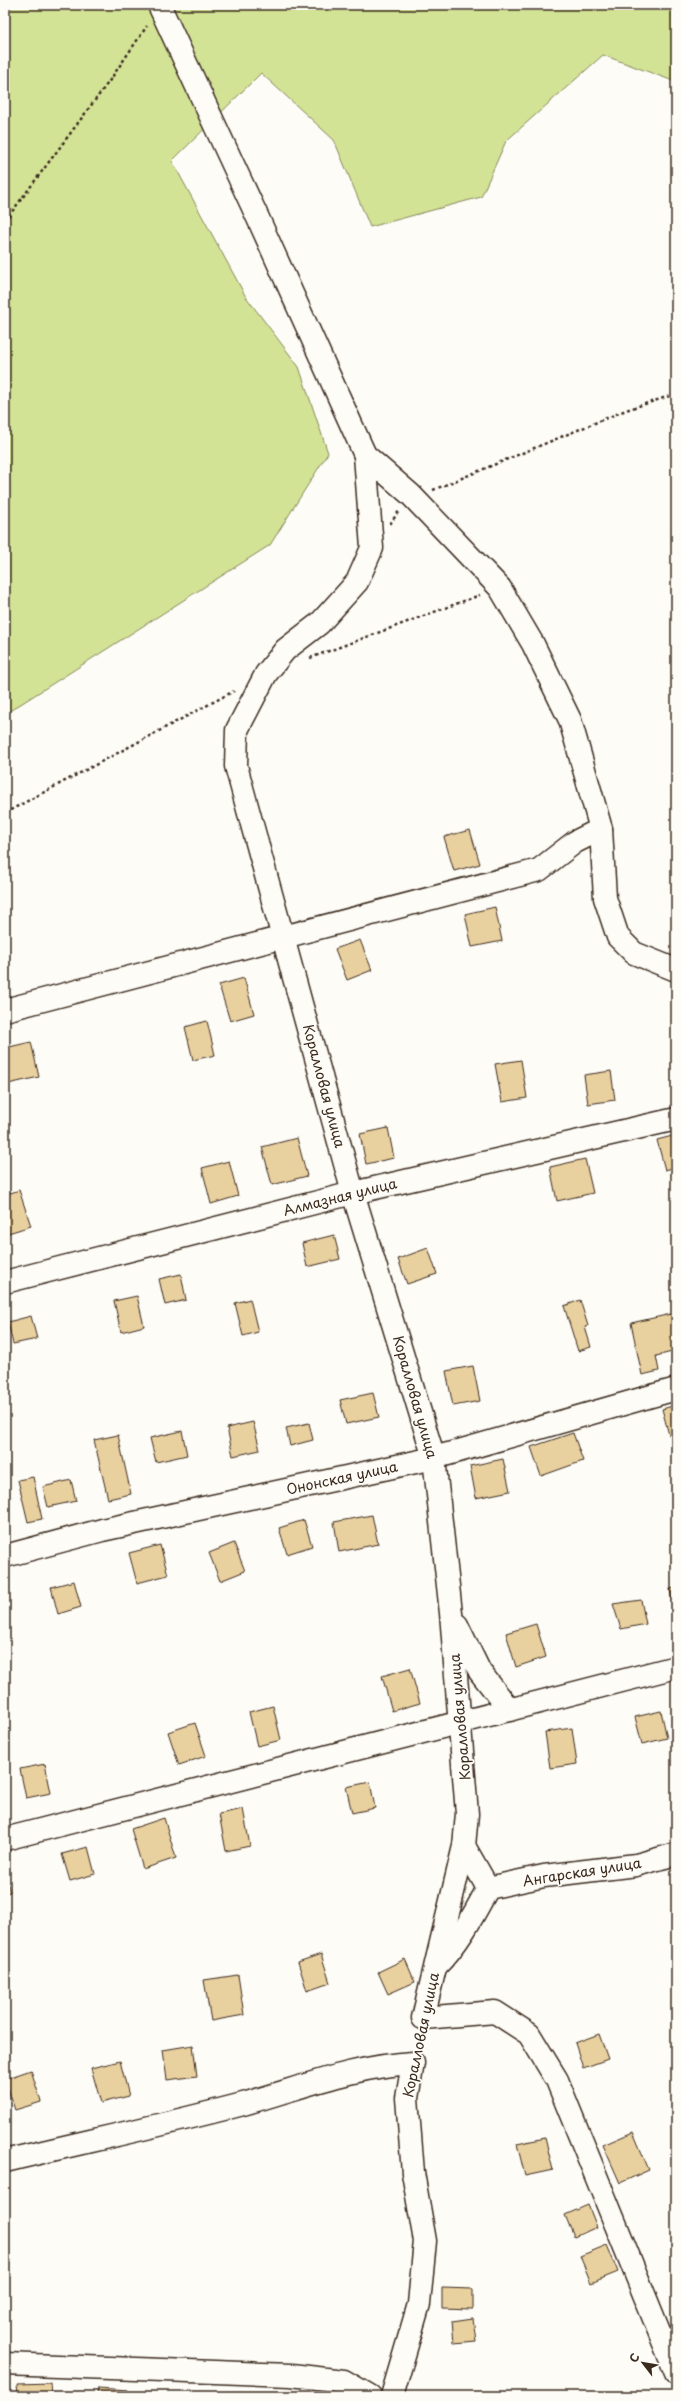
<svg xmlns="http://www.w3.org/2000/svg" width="681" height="2401" viewBox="0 0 681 2401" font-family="'Playpen Sans',sans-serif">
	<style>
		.green { fill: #d3e396; stroke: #87865a }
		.building { fill: #e9d09f; stroke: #3b2a1e }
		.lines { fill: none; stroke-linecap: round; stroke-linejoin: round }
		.minor-casing { stroke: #3b2a1e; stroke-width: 25 }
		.path { stroke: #3b2a1e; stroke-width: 2.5; stroke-dasharray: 3 3; stroke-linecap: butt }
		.minor { stroke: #fdfcf7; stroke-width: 22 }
		.labels { text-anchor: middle; stroke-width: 3.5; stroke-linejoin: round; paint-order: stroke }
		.street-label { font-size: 14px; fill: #3b2a1e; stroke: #fdfcf7 }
	</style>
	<rect width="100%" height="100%" fill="#fdfcf7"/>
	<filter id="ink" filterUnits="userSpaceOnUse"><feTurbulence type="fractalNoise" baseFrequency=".025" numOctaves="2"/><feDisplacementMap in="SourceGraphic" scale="8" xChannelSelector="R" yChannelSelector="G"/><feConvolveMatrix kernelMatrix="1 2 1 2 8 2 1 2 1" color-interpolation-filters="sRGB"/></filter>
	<g filter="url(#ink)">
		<path class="green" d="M5,5h671v77l-73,-27 -97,86 -25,56 -111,30 -36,-87 -73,-67 -89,88 74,136 53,70 29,86 -58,92 -265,169z"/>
		<g class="building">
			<path d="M470,830l10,34 -26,7 -10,-34z"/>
			<path d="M495,907l7,34 -30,6 -7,-33z"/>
			<path d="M360,940l12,30 -25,10 -12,-31z"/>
			<path d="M244,978l10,36 -24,7 -11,-36z"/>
			<path d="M207,1021l8,34 -22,5 -8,-33z"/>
			<path d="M31,1042l8,35 -31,7 -3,-12v-24z"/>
			<path d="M521,1060l6,38 -25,4 -7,-38z"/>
			<path d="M611,1071l4,29 -27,4 -4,-29z"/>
			<path d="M388,1128l6,30 -28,6 -6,-30z"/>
			<path d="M676,1135v32l-11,3 -8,-30z"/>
			<path d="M297,1138l10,38 -35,9 -10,-38z"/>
			<path d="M585,1159l8,34 -36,8 -7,-34z"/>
			<path d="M229,1161l9,35 -27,8 -9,-36z"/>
			<path d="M19,1190l12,36 -26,8v-39z"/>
			<path d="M334,1235l6,24 -33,8 -5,-24z"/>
			<path d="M428,1248l9,26 -30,10 -9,-25z"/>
			<path d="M181,1274l5,26 -21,5 -6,-26z"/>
			<path d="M137,1296l7,30 -23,6 -7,-31z"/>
			<path d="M250,1299l8,33 -15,4 -8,-33z"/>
			<path d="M580,1300l8,26 -3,1 6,20 -13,4 -14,-45z"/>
			<path d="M671,1314l5,22v15l-20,5 3,15 -17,4 -11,-52z"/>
			<path d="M31,1316l6,23 -24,5 -5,-22z"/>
			<path d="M473,1366l7,35 -27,5 -7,-35z"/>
			<path d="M373,1393l6,24 -33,7 -6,-24z"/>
			<path d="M676,1405v29l-7,1 -7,-26z"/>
			<path d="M253,1422l7,28 -27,6 -6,-28z"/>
			<path d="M309,1423l4,17 -23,6 -4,-18z"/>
			<path d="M182,1431l5,24 -31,7 -6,-24z"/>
			<path d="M573,1433l10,28 -42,15 -10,-29z"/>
			<path d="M118,1435l13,59 -23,5 -14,-59z"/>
			<path d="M503,1459l7,32 -34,7 -6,-32z"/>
			<path d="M33,1477l9,42 -14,3 -10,-42z"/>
			<path d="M71,1480l5,21 -28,6 -5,-20z"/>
			<path d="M372,1515l6,29 -39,8 -5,-30z"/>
			<path d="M304,1520l8,26 -25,8 -8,-26z"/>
			<path d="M234,1543l11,28 -25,10 -11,-28z"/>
			<path d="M160,1545l8,30 -31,8 -8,-30z"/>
			<path d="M74,1581l7,26 -23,7 -7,-27z"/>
			<path d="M676,1588v31h-1l-5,-30z"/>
			<path d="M641,1600l5,24 -25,5 -8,-25z"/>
			<path d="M5,1612l4,13 -4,1z"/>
			<path d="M536,1624l10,33 -30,10 -10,-34z"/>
			<path d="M410,1668l10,35 -28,8 -10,-35z"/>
			<path d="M273,1706l8,34 -24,6 -8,-34z"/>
			<path d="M661,1711l6,27 -25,6 -7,-27z"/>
			<path d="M195,1723l11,33 -27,9 -11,-33z"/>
			<path d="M572,1728l5,36 -27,4 -5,-36z"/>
			<path d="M45,1764l6,29 -25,5 -6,-29z"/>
			<path d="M370,1782l5,26 -23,5 -6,-26z"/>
			<path d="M243,1809l7,37 -24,5 -7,-37z"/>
			<path d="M164,1818l12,40 -33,11 -12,-40z"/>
			<path d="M88,1847l7,27 -25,7 -8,-27z"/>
			<path d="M5,1873l5,19 -5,1z"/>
			<path d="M321,1954l9,29 -23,8 -9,-29z"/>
			<path d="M405,1959l10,23 -27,12 -10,-22z"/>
			<path d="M238,1975l6,40 -33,6 -7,-41z"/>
			<path d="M599,2034l9,25 -25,9 -8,-25z"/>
			<path d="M193,2045l4,31 -30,4 -4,-30z"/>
			<path d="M120,2061l9,35 -28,7 -10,-35z"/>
			<path d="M31,2070l10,32 -26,8 -10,-31z"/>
			<path d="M633,2132l16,38 -29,13 -17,-38z"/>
			<path d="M545,2138l8,32 -28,6 -8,-32z"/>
			<path d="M588,2205l9,22 -23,10 -9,-22z"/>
			<path d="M607,2245l11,27 -27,11 -11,-27z"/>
			<path d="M442,2288l31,1v20l-31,-1z"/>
			<path d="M473,2318l3,23 -22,2 -2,-22z"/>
			<path d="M51,2383l1,13h-34l-1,-12z"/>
			<path d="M98,2388l30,2v6h-31z"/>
		</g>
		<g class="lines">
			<g class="minor-casing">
				<g id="minor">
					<path d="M159,5l98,211 108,239 46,40 89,93 33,56 37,76 31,109 4,69 13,39 16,16 42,17"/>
					<path d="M365,455l7,93 -15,34 -37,41 -35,27 -19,24 -29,56 -1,36 117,427 81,265 17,155 16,201 -3,32 -41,172 72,-6 34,22 28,46 119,293"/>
					<path d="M5,1010l534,-140 36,-28 26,-13"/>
					<path d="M5,1282l348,-89 323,-74"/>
					<path d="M5,1556l97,-26 332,-72 242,-69"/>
					<path d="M457,1625l23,47 30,38"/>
					<path d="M5,1839l671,-172"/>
					<path d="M464,1846l24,42"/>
					<path d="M488,1888l56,-12 92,-11 40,-11"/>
					<path d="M436,1966c23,-23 37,-50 52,-78"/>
					<path d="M5,2161c79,-19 159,-36 238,-57 57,-16 111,-38 170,-41l-6,35 6,75 12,68 -6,63 -27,92"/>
					<path d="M5,2364l286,11 53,6 26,15"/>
				</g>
			</g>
			<g class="path">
				<path d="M5,221l105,-141 37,-54"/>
				<path d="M433,490l193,-80 50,-16"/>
				<path d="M390,524l9,-13"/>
				<path d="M310,658l170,-63"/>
				<path d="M5,813l229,-122"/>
			</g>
			<use href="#minor" class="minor"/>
		</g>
	</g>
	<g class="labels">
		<g class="street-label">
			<text transform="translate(324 1086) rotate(75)" y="5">Коралловая улица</text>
			<text transform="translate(340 1197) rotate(-14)" y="5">Алмазная улица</text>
			<text transform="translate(415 1397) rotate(74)" y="5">Коралловая улица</text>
			<text transform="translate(342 1478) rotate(-12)" y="5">Ононская улица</text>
			<text transform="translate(460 1717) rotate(-95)" y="5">Коралловая улица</text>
			<text transform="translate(582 1872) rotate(-9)" y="5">Ангарская улица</text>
			<text transform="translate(421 2035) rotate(-78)" y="5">Коралловая улица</text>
		</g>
	</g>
	<rect width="681" height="2401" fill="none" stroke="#fdfcf7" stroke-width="20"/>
	<rect x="10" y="10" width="661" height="2381" fill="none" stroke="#3b2a1e" stroke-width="1.5" filter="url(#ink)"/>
	<g transform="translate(643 2363) rotate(301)" stroke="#fdfcf7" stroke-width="3" paint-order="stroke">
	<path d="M0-3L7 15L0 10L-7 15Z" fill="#3b2a1e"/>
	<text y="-6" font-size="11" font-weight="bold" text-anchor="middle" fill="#3b2a1e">С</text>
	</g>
</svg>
